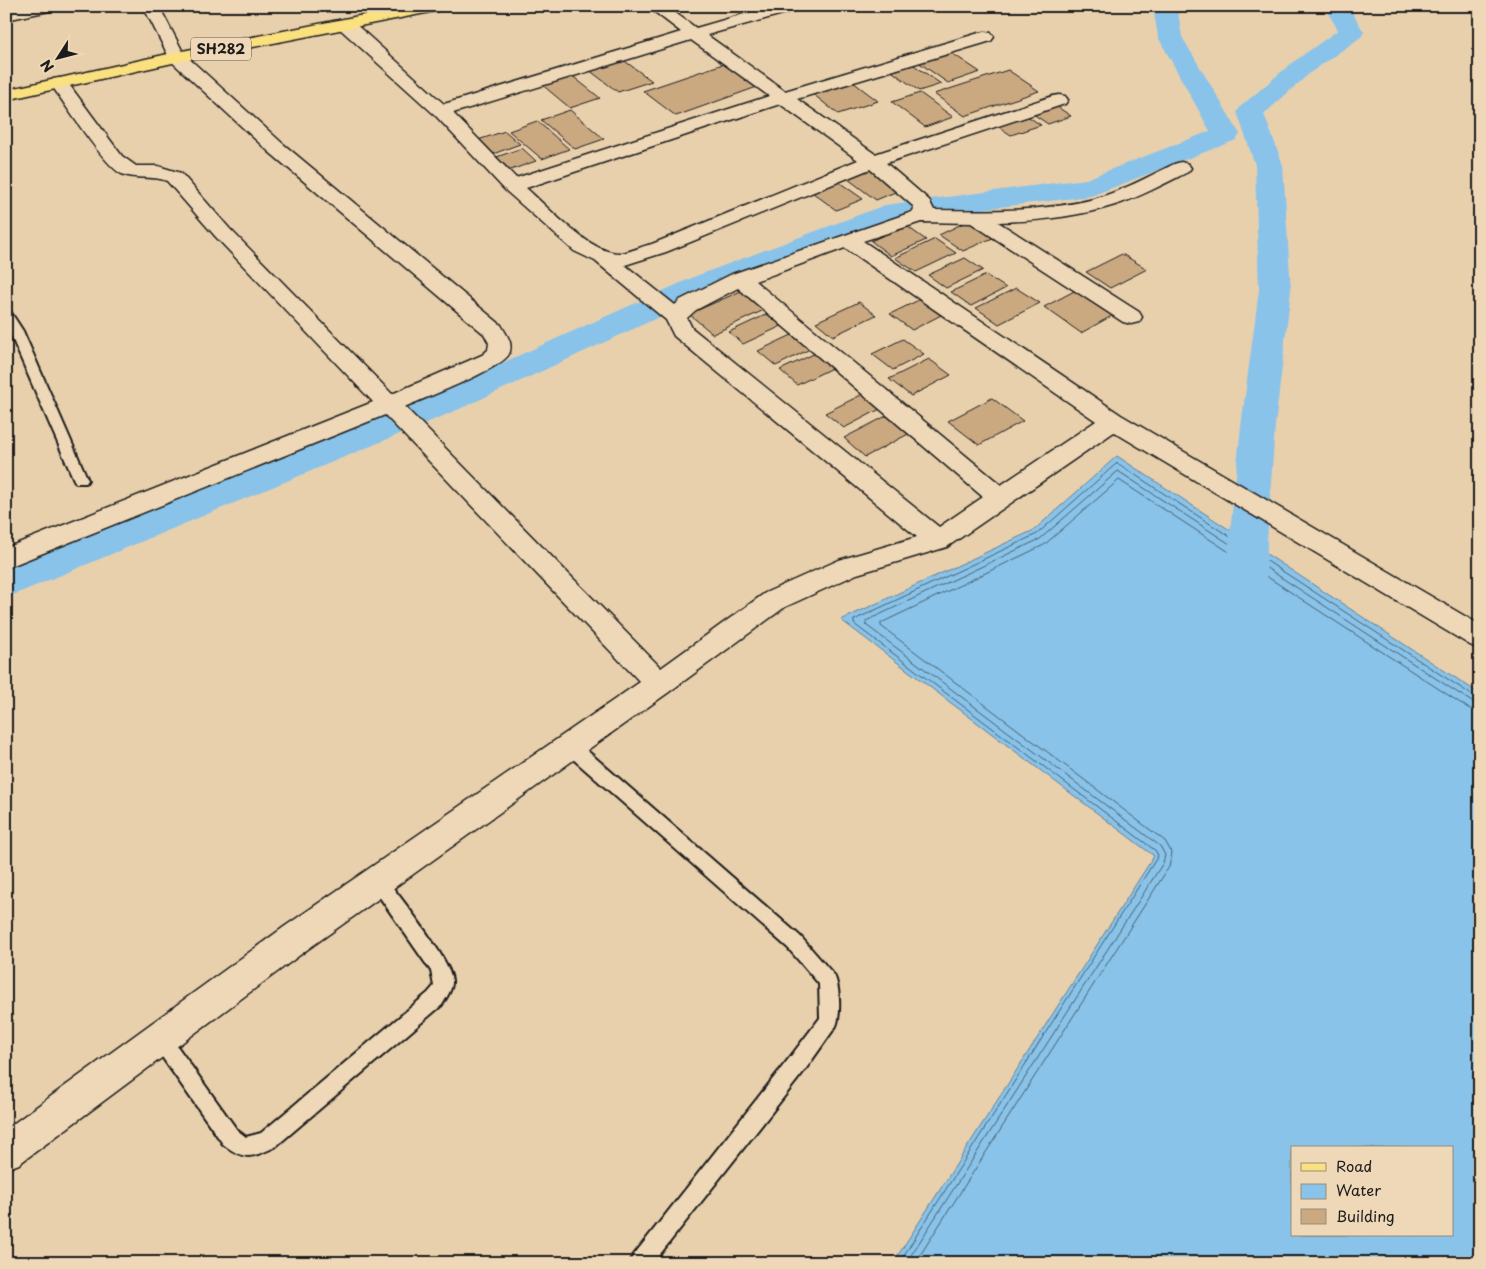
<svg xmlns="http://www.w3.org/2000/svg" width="1486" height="1269" viewBox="0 0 1486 1269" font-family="'Playpen Sans',sans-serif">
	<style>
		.water { fill: #89c3e9; stroke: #5d8097; fill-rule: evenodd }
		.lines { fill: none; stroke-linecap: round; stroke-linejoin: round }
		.shore { stroke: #485f6e; stroke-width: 1 }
		.canal { fill: #89c3e9; fill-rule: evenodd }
		.building { fill: #caa981; stroke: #1c1c1c }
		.lane-casing { stroke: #1c1c1c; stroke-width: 4 }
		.street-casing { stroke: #1c1c1c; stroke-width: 3 }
		.primary-casing { stroke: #1c1c1c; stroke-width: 3 }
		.lane { fill: #eed8b7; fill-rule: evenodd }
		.street { fill: #eed8b7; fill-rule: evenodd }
		.primary { fill: #fbe080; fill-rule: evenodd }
		.labels { text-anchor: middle; stroke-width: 4.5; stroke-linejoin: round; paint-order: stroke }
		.shield { fill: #eed8b7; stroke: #5b544a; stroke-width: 1 }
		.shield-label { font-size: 14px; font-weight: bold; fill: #1c1c1c }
	</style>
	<rect width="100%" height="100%" fill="#e9d0ad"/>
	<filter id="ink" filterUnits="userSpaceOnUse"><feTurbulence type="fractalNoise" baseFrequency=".02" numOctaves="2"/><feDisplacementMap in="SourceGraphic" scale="10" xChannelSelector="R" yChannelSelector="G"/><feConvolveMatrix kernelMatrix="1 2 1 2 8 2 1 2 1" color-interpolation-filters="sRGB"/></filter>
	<g filter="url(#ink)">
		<path class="water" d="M1117,456l363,238v569h-587l261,-407 -313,-236 193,-90zM1292,1148h160v87h-160z"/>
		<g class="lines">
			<g class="shore">
				<path d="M899,1263l259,-407 -2,-5 -302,-227v-4l183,-86 80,-71 358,234 5,1"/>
				<path d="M906,1263l257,-400 2,-8 -5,-9 -294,-221v-4l174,-82 78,-68 354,231 8,2"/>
				<path d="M915,1263l254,-396 3,-14 -7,-12 -284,-215v-3l163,-78 75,-65 349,228 12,4"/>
			</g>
			<g class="canal">
				<path d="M1153,6h24l5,31 58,97 -4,6 -145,56 -191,23 -182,71 -263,121 -449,187v-30l425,-173 265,-119 189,-71 201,-26 124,-48 -52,-94z"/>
				<path d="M1324,6h24l16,26 -3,5 -51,36 -46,41 19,51 8,125 -16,136 -8,116 -1,56 -6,10 -14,5 -14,-5 -6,-10 3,-56 12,-116 18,-136 -4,-125 -18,-53 4,-6 51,-43 46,-33z"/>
			</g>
		</g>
		<g class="building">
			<path d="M950,52l30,20 -32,11 -30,-21z"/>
			<path d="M622,59l30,22 -34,11 -29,-22z"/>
			<path d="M911,63l30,21 -22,7 -29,-21z"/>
			<path d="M723,64l34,23 -81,29 -33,-25z"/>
			<path d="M1008,70l31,21 -74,25 -31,-22z"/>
			<path d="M570,74l30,24 -30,10 -30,-25z"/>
			<path d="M849,79l29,22 -40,13 -29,-23z"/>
			<path d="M920,93l33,24 -28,10 -33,-25z"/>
			<path d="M1053,104l18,12 -23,8 -18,-12z"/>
			<path d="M570,110l34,29 -29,10 -34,-29z"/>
			<path d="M1024,114l17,11 -30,10 -17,-11z"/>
			<path d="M537,121l32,28 -27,10 -33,-28z"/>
			<path d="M505,131l15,13 -27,10 -15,-14z"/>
			<path d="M522,148l14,13 -31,11 -14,-13z"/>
			<path d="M868,167l32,23 -24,10 -32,-24z"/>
			<path d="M836,180l27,19 -27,11 -27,-20z"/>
			<path d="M970,220l25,17 -32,14 -24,-16z"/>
			<path d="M905,225l21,15 -35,16 -20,-15z"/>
			<path d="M935,239l21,14 -40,19 -21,-14z"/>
			<path d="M1122,254l25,15 -37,19 -24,-16z"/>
			<path d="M965,258l18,12 -37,18 -18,-13z"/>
			<path d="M986,275l20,13 -35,18 -20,-14z"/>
			<path d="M1016,288l24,15 -41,21 -23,-16z"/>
			<path d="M1080,288l37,25 -36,20 -37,-26z"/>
			<path d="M741,291l23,19 -51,24 -24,-20z"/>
			<path d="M925,297l22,15 -35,18 -22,-16z"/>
			<path d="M859,302l17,13 -43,21 -17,-14z"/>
			<path d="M774,311l14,12 -45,21 -14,-12z"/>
			<path d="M796,333l18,14 -38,19 -18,-15z"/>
			<path d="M903,339l21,15 -31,16 -21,-16z"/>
			<path d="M820,351l18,14 -41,20 -17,-15z"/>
			<path d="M929,359l22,16 -40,21 -22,-17z"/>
			<path d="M863,394l19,14 -38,20 -19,-15z"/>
			<path d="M992,398l31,23 -44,24 -31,-24z"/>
			<path d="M892,413l22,18 -49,26 -21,-19z"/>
		</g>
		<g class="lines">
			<g class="lane-casing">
				<g id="lane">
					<path d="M6,310l4,1 13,20 65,149 -2,3h-10l-2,-3 -68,-156z"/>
					<path d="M570,739l6,2 224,195 34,39c6,12 7,39 2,51l-31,44 -152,193h-23l3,-7 158,-200 29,-38 -1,-34 -31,-36 -224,-197 -2,-5 2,-5z"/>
					<path d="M378,873l6,3c15,20 66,83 68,104 1,9 -6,18 -10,25l-167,142c-24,11 -30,14 -52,-3l-70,-100 -2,-6 2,-6 7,-3 7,3 70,98 9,7 15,-4 167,-140 6,-7 -3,-15 -59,-85 -3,-5 3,-5z"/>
				</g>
			</g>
			<g class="street-casing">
				<g id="street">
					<path d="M24,6h32l-2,4 -48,10v-10z"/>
					<path d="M143,6h16l25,48 98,89 219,182c5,9 13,18 8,29 -7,15 -85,44 -104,53l256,261 104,-75 74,-33 78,-23 -243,-201 -8,-16 -71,-59 -21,-10 -69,-61 -70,-75 -96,-87 -2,-4 2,-4h12l93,84 237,-72 -34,-26h19l30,22 76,-22h27l-2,4 -90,25 78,56 194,-58 6,-1 6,1 3,4 -3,4 -194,58 78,55 178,-58 6,-1 6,1 3,4 -3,4 -179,59 43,37 5,10c53,1 108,2 160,-11 28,-8 54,-22 80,-35l7,-2 7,2 3,4 -3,4c-24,12 -48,25 -73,33 -38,12 -78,16 -117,17l141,90 3,5 -3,5 -8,2 -8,-2 -152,-99 -50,-1 -58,19 258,174 359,210v24l-10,-4 -356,-213 -167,115 -90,27 -72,33 -116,85 -361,257 -289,215 -13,5v-40l278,-202 356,-245 -255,-267 -379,153v-20l367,-146 -158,-166 -48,-55c-15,-6 -31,-1 -45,-7 -17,-7 -59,-73 -72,-91l3,-4 6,-1 6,1 57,77 14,10h22l23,7 48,55 163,166 90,-39 6,-5 1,-7 -5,-9 -216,-183 -97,-90zM691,40l78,56 -253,82 -63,-65zM780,104l78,56 -206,84c-10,2 -21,8 -31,9 -30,2 -73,-46 -95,-65zM870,169l43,37 1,3 -2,3 -180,62 -52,26 -5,5 -50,-40 41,-13zM845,248l251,173 -95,64 -246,-204zM738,288l245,209 -44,30 -247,-199 -5,-10 9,-8z"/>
				</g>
			</g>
			<g class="primary-casing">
				<path id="primary" d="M409,6h35l-2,4 -6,1 -259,51 -171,38v-10l171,-38z"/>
			</g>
			<use href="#lane" class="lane"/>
			<use href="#street" class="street"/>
			<use href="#primary" class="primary"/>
		</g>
	</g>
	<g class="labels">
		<rect class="shield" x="191" y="37.5" width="60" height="23" rx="4"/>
		<g class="shield-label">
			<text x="221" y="54">SH282</text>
		</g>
	</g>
	<rect width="1486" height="1269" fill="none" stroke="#eed8b7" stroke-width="25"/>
	<rect x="12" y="12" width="1461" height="1244" fill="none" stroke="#1c1c1c" stroke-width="2" filter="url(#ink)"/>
	<rect x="1291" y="1146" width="162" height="90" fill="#eed8b7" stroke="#9a8d79"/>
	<rect x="1301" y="1163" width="25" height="8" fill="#fbe080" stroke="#9a8d79"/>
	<text x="1336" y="1172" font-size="15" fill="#1c1c1c">Road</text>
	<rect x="1301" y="1184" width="25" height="15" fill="#89c3e9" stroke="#9a8d79"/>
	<text x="1336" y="1196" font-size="15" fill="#1c1c1c">Water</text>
	<rect x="1301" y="1209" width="25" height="15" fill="#caa981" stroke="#9a8d79"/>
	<text x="1336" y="1222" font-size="15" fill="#1c1c1c">Building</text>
	<g transform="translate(58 58) rotate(234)" stroke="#eed8b7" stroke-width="4" paint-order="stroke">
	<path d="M0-4L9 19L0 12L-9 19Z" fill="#1c1c1c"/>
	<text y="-8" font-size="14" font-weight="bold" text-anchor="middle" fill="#1c1c1c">N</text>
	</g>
</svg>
